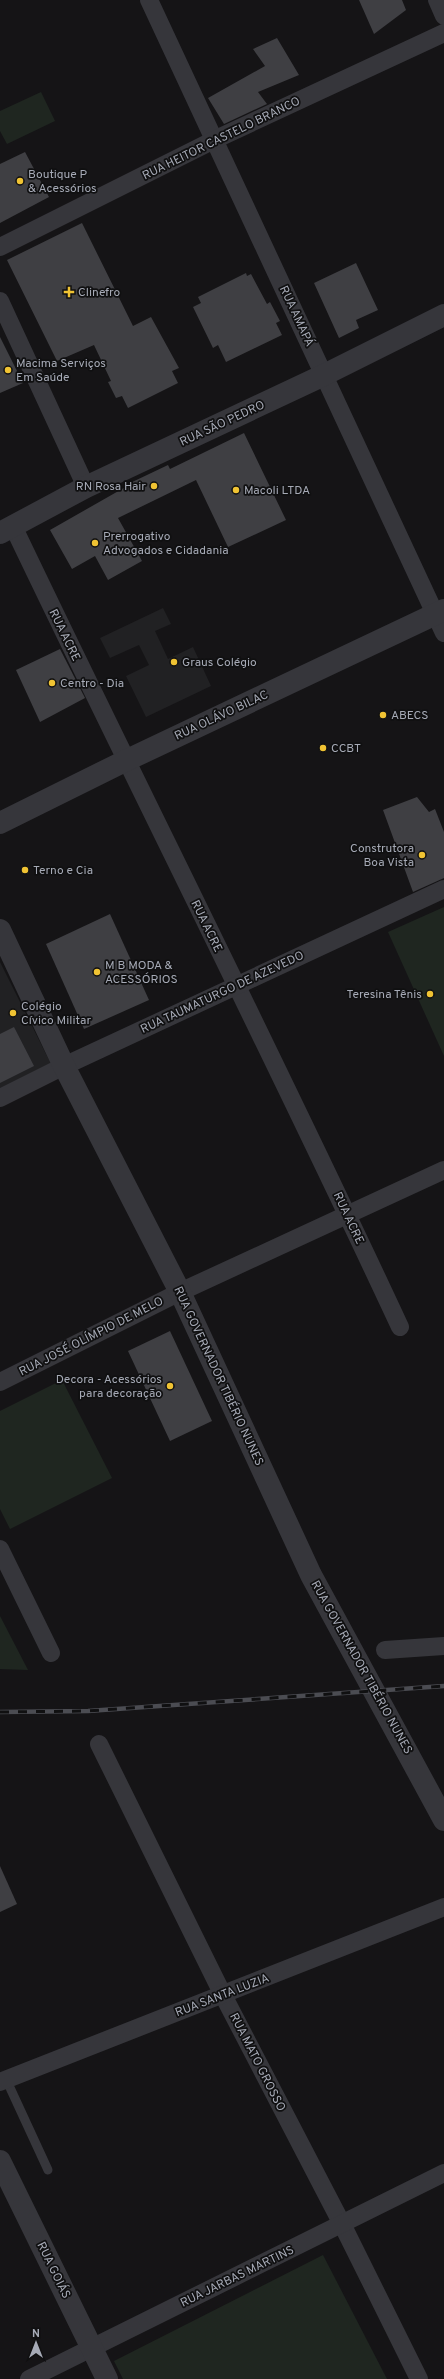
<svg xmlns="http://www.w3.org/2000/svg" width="444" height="2379" viewBox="0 0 444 2379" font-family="Overpass,sans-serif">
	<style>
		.built { fill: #212123 }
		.green { fill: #1f2620 }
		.building { fill: #3f3f43 }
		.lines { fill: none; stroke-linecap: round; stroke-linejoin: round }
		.service { stroke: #36363b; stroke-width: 9 }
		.minor { stroke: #36363b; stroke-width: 18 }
		.tertiary { stroke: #36363b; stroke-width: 22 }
		.rail-casing { stroke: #4b4c52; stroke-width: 4.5 }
		.rail { stroke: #101011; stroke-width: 3; stroke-dasharray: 9; stroke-linecap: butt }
		.poi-dot { fill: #f0c333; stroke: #101011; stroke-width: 1.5 }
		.labels { text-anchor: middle; stroke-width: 3.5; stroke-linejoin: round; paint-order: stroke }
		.street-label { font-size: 12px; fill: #a6aab6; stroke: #101011 }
		.poi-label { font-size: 12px; fill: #a6aab6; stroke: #101011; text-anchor: start }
	</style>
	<rect width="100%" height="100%" fill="#151416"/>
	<g class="built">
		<path d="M163,608l8,16 -16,7 13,28 25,-12 18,39 -65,31 -20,-41 23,-11 -10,-20 -29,13 -10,-20z"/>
		<path d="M0,962l51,102 -51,25z"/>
	</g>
	<g class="green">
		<path d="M41,92l14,29 -48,23 -7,-13v-20z"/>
		<path d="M444,907v149l-56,-124z"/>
		<path d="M62,1380l50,98 -102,51 -10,-20v-98z"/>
		<path d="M0,1616l28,54 -28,-1z"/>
		<path d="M323,2255l64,124h-264l-9,-18z"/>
	</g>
	<g class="building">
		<path d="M359,0h43l4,10 -32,24z"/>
		<path d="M277,38l22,37 -41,17 9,12 -43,20 -16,-26 57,-32 -12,-17z"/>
		<path d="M25,152l24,45 -49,26v-59z"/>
		<path d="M82,223l51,103 18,-9 28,51 -7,3 6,12 -50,25 -6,-12 -6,2 -8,-16 3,-1 -17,-36 -37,16 -50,-101z"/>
		<path d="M356,263l22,47 -22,10 3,8 -20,10 -25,-55z"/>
		<path d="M246,273l1,3 4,-2 16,30 3,-2 10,19 -4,2 6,12 -56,27 -8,-17 -5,3 -20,-41 8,-4 -3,-6z"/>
		<path d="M0,337l23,46 -23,10z"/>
		<path d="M244,433l42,87 -58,27 -32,-67 -78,38 24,43 -34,19 -13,-24 -23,13 -22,-39 79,-45 -1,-1 40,-19 2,4z"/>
		<path d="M60,649l25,49 -45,24 -24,-52z"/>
		<path d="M417,797l12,15 6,-3 9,23v46l-31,14 -30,-82z"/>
		<path d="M110,914l39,86 -65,29 -38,-85z"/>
		<path d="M14,1027l20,39 -34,17v-49z"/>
		<path d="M170,1331l42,90 -42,20 -42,-90z"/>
		<path d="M0,1866l17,38 -17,8z"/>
	</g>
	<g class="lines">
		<path class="service" d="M6,2079l42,91"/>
		<g class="minor">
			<path d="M149,0l295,633"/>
			<path d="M437,0l7,16"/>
			<path d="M0,247l214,-107 230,-107"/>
			<path d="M0,301l86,186"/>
			<path d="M13,526c128,268 262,532 387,801"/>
			<path d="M0,1098l64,-32 380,-177"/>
			<path d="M0,1382l180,-90 264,-122"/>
			<path d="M0,1549l51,104"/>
			<path d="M385,1650l59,-4"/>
			<path d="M99,1744l124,251 119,229 77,155"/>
			<path d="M0,2082l444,-175"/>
			<path d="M29,2379l415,-206"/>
		</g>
		<g class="tertiary">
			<path d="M0,533l86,-46 238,-112 120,-60"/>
			<path d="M0,823l125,-62 319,-151"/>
			<path d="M0,930l64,136 116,226 131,283 133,245"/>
			<path d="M0,2161l107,218"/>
		</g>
		<g class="rail-casing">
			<path id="rail" d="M0,1712l88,-1 356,-25"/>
		</g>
		<use href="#rail" class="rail"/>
	</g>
	<g class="poi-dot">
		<circle cx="20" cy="181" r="4"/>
		<path d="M67 286h4v4h4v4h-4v4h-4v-4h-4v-4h4z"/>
		<circle cx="8" cy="370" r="4"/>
		<circle cx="154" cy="486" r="4"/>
		<circle cx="236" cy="490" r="4"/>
		<circle cx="95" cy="543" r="4"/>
		<circle cx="174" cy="662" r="4"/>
		<circle cx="52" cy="683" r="4"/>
		<circle cx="383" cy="715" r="4"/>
		<circle cx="323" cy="748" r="4"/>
		<circle cx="422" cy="855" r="4"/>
		<circle cx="25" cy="870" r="4"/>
		<circle cx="97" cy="972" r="4"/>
		<circle cx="430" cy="994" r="4"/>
		<circle cx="13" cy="1013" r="4"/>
		<circle cx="170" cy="1386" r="4"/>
	</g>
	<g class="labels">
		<g class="street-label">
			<text transform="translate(221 138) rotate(-26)" y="4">RUA HEITOR CASTELO BRANCO</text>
			<text transform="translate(297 316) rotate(65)" y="4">RUA AMAPÁ</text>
			<text transform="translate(222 423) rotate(-25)" y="4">RUA SÃO PEDRO</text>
			<text transform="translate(65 635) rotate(64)" y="4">RUA ACRE</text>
			<text transform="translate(221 715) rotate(-25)" y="4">RUA OLÁVO BILAC</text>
			<text transform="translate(207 926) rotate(64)" y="4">RUA ACRE</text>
			<text transform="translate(222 992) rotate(-25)" y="4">RUA TAUMATURGO DE AZEVEDO</text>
			<text transform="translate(349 1218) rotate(65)" y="4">RUA ACRE</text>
			<text transform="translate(91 1336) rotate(-27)" y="4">RUA JOSÉ OLÍMPIO DE MELO</text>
			<text transform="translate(219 1376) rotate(65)" y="4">RUA GOVERNADOR TIBÉRIO NUNES</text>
			<text transform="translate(362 1667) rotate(61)" y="4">RUA GOVERNADOR TIBÉRIO NUNES</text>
			<text transform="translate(222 1995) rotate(-21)" y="4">RUA SANTA LUZIA</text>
			<text transform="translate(258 2062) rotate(63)" y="4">RUA MATO GROSSO</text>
			<text transform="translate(54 2270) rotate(64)" y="4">RUA GOIÁS</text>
			<text transform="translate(237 2276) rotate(-26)" y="4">RUA JARBAS MARTINS</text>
		</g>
		<g class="poi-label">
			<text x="28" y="178">Boutique P<tspan x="28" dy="14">&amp; Acessórios</tspan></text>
			<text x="78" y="296">Clinefro</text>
			<text x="16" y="367">Macima Serviços<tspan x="16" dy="14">Em Saúde</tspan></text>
			<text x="146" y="490" text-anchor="end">RN Rosa Hair</text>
			<text x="244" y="494">Macoli LTDA</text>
			<text x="103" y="540">Prerrogativo<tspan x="103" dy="14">Advogados e Cidadania</tspan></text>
			<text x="182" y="666">Graus Colégio</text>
			<text x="60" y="687">Centro - Dia</text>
			<text x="391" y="719">ABECS</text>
			<text x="331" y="752">CCBT</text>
			<text x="414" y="852" text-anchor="end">Construtora<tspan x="414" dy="14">Boa Vista</tspan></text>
			<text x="33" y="874">Terno e Cia</text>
			<text x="105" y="969">M B MODA &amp;<tspan x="105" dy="14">ACESSÓRIOS</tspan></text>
			<text x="422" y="998" text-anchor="end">Teresina Tênis</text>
			<text x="21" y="1010">Colégio<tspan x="21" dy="14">Cívico Militar</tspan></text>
			<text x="162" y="1383" text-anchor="end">Decora - Acessórios<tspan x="162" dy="14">para decoração</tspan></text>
		</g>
	</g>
	<g transform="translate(36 2343)" stroke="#101011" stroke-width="3" paint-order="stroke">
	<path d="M0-3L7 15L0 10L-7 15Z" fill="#a6aab6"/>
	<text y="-6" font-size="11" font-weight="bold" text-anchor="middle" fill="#a6aab6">N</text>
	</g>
</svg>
